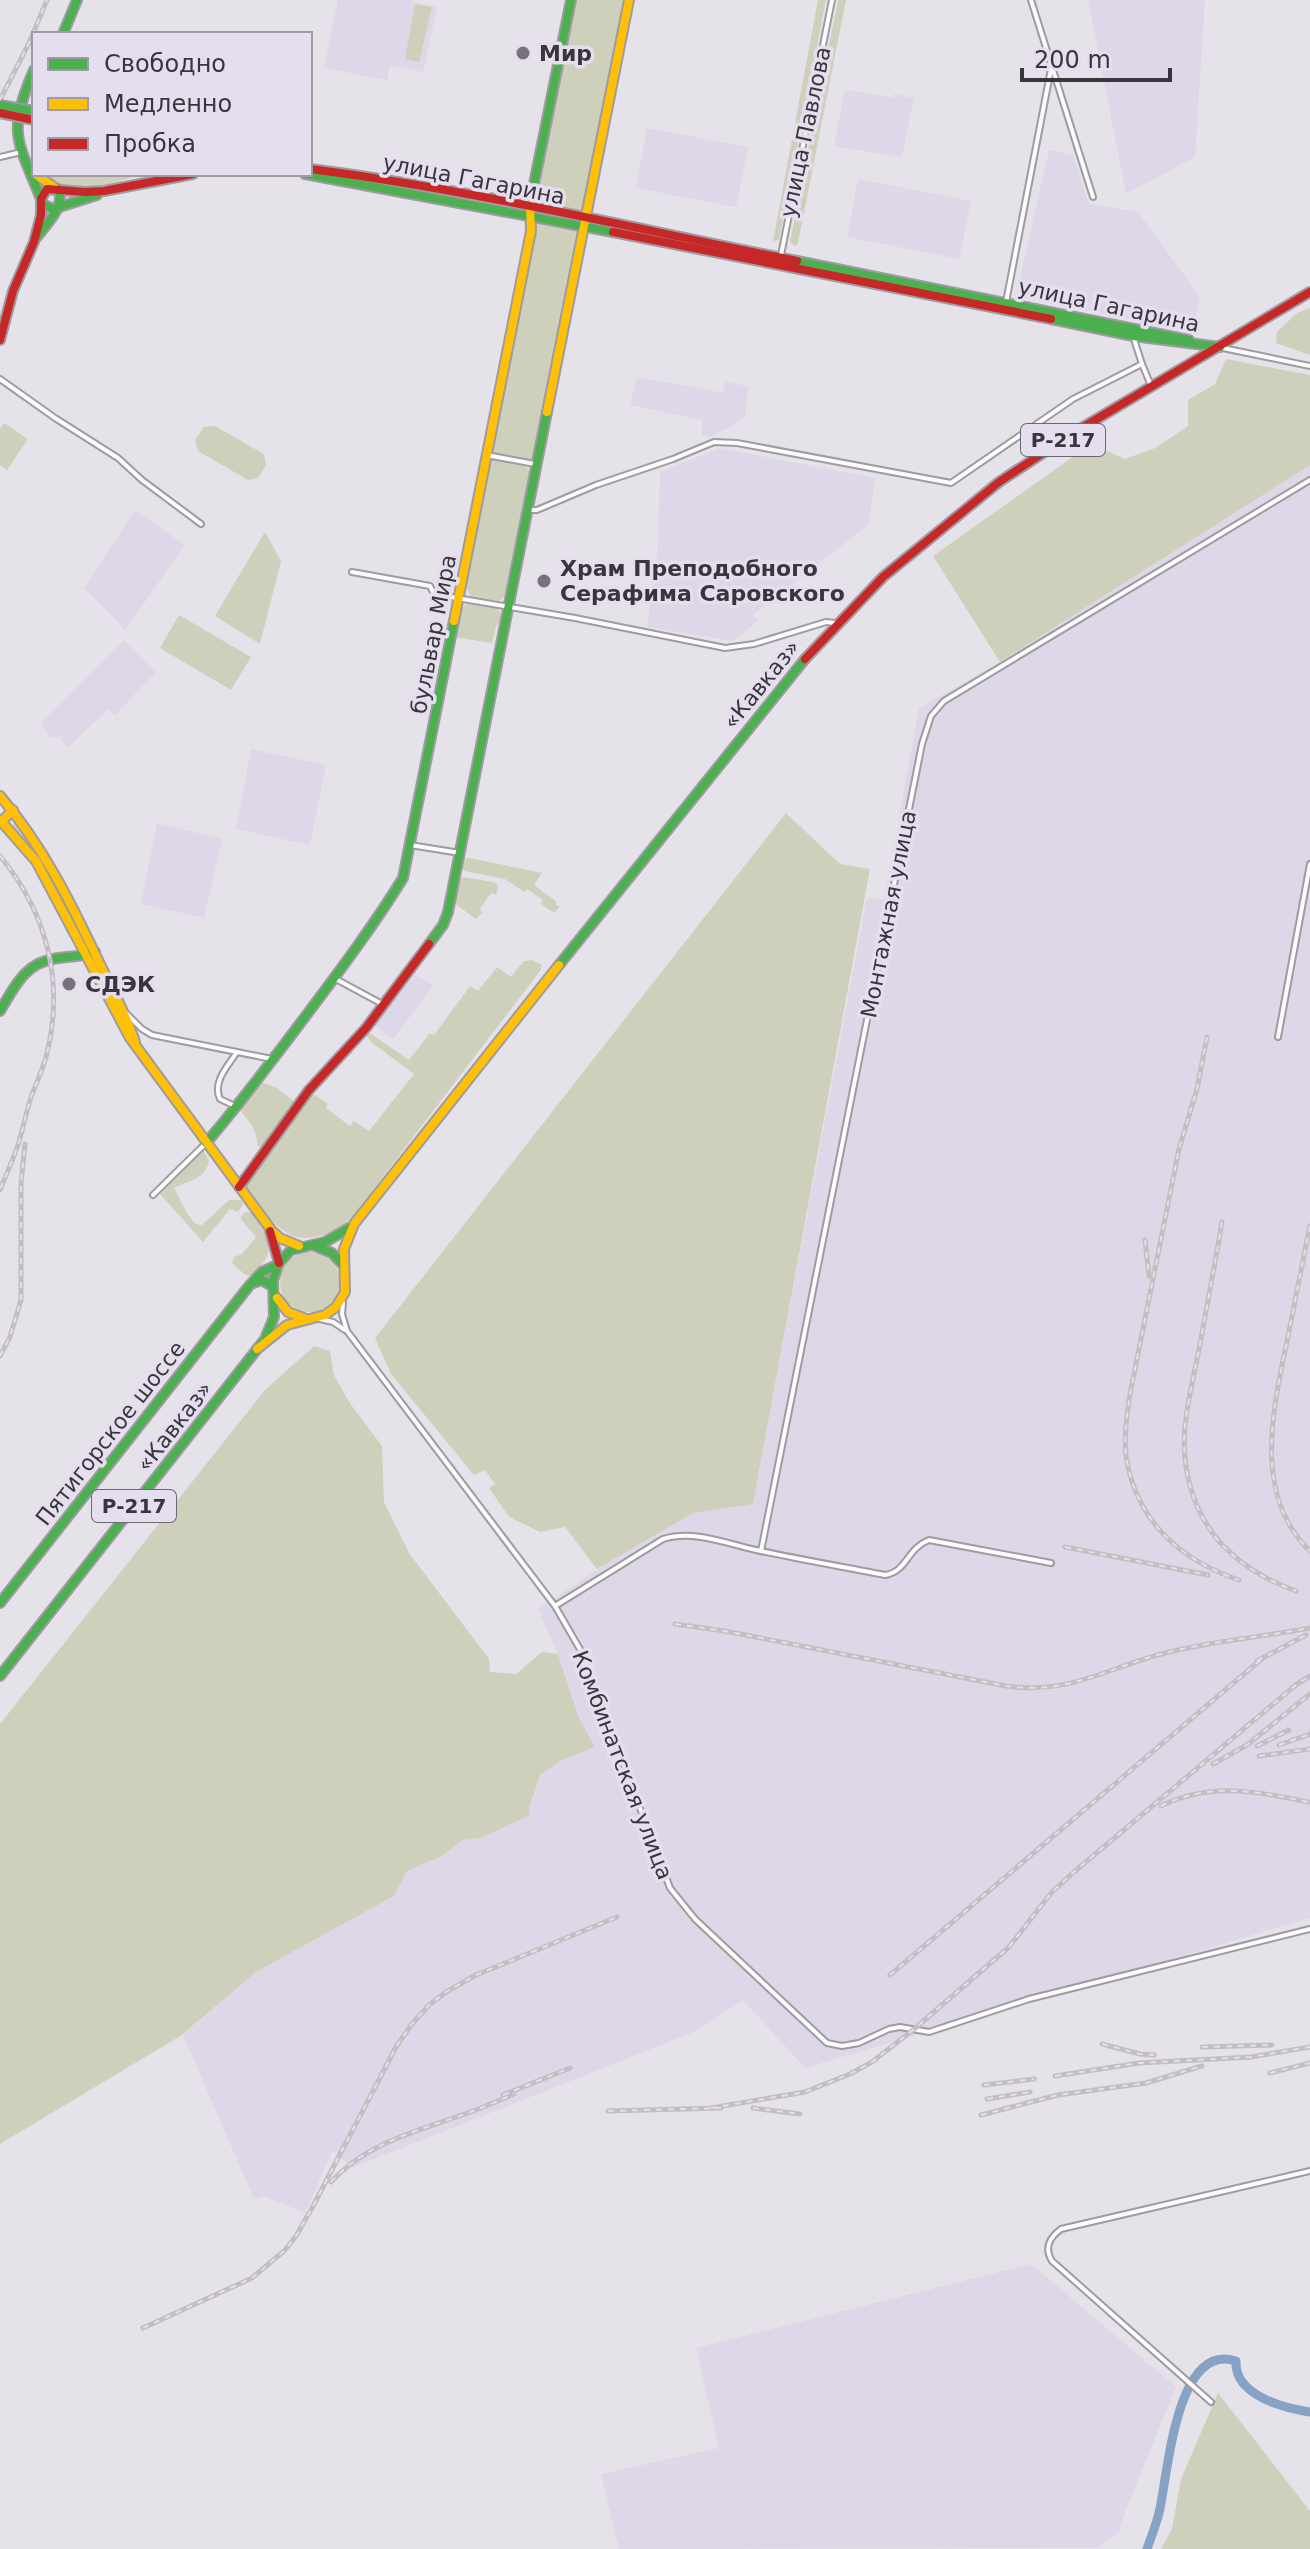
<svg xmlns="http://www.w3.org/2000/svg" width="1310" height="2549" viewBox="0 0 1310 2549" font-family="'DejaVu Sans',sans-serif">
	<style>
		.built { fill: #ded7e7 }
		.green { fill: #cfd0bb }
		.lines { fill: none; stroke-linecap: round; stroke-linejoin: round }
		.river { stroke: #86a3c5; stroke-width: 9 }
		.street-casing { stroke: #9e9ba1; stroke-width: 8 }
		.fast-casing { stroke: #9e9ba1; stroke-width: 12 }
		.slow-casing { stroke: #9e9ba1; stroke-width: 12 }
		.jam-casing { stroke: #9e9ba1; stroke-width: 12 }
		.street { stroke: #fbfbfc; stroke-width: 4 }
		.fast { stroke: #4caf50; stroke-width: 8 }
		.slow { stroke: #ffc107; stroke-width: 8 }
		.jam { stroke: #c62828; stroke-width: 8 }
		.rail-casing { stroke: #c1bfc1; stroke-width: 5 }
		.rail { stroke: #e5deee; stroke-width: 2; stroke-dasharray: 6; stroke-linecap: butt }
		.fast-bridge-casing { stroke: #9e9ba1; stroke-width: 12; stroke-linecap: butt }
		.jam-bridge-casing { stroke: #9e9ba1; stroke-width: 12; stroke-linecap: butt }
		.fast-bridge { stroke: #4caf50; stroke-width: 8 }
		.jam-bridge { stroke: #c62828; stroke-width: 8 }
		.poi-dot { fill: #757279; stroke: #e5deee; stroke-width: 3 }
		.labels { text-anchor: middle; stroke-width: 7; stroke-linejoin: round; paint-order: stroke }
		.shield { fill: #e5deee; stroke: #6c6871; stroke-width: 2 }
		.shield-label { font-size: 20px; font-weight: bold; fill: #38353c }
		.poi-label { font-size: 22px; font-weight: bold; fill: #38353c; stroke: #e5deee; text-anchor: start }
		.street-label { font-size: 22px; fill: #38353c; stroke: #e5deee }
	</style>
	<rect width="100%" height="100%" fill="#e6e2ea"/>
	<g class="built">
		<path d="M338,0h75v2l24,5 -14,65 -33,-6 -3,14 -63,-12z"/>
		<path d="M1088,0h117l-10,157 -69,37z"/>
		<path d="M845,90l48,8 1,-4 20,4 -12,59 -68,-11z"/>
		<path d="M647,128l101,19 -12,60 -100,-19z"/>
		<path d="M1049,150l24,5 16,49 49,8 62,85 -9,35 -175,-36z"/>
		<path d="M858,179l113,22 -12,58 -112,-22z"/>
		<path d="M637,377l87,16 1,-11 23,4 -3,32 -35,19 -8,-1v-16l-72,-15z"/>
		<path d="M720,448l155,30 -6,46 -116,91 5,6 -25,20 -86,-14 11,-82 2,-73z"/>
		<path d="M1310,465v1453l-505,150 -62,-68 -47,31 -344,137 -19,-18 -28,63 -42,-17 -9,3 -71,-164 73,-63 138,-76 13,-25 33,-14 23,-17 18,-2 48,-29 11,-34 20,-14 35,-14 -16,-29 -21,-64 -20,-45 85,-56 70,-40 60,-9 114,-607 17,3 35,-192 81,-46z"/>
		<path d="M135,510l50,35 -60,85 -41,-42z"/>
		<path d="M124,640l32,32 -41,43 -6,-6 -42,39 -7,-11h-10l-9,-14z"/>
		<path d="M251,749l75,16 -16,80 -74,-16z"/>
		<path d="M157,823l65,16 -18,79 -63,-14z"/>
		<path d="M415,974l18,12 -40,53 -18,-14z"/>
		<path d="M1031,2264l145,123 -50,122 -7,23 -20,16 -480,1 -18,-75 118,-26 -23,-100z"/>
	</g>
	<g class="green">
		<path d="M571,0h58l-94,464 -49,-9 45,-224 -1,-19z"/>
		<path d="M818,0h8l-47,240 -6,1z"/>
		<path d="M838,0h8l-48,243 -3,3 -5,-4z"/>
		<path d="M415,4l17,3 -13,55 -14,-3z"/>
		<path d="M46,174h96c-25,9 -76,24 -96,0z"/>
		<path d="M1310,308v47l-34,-12 1,-11 20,-19z"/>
		<path d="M1226,359l84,16v90l-310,197 -67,-106 158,-112 34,15 30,-11 33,-22v-26l27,-16z"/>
		<path d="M4,423l24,16 -21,31 -7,-5v-36z"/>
		<path d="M215,426l49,28 2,11 -8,13 -10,2 -50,-29 -3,-11 9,-13z"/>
		<path d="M491,459l34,6 5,7 -24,123 -7,6 -28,-5 -6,-10z"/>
		<path d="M265,532l16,29 -21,83 -45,-28z"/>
		<path d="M466,604l29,3 5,4 1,10 -5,5 -4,17 -33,-5 -4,-3 4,-23z"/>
		<path d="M179,615l72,42 -20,33 -71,-42z"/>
		<path d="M786,813l54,51 30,5 -117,635 -60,9 -96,56 -32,-42 -25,5 -31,-15 -20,-29 6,-4 -10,-14 -11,5 -83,-101 -16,-36z"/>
		<path d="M15,820c26,19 59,96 74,127v3l-3,1 -48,-93 -25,-33z"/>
		<path d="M470,858l72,15 -8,12 23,17 -2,2 5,3 -6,6 -13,-9 2,-4 -16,-11 -3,3 -19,-13 -40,-8 -4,-4 2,-8z"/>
		<path d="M463,877l31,5 4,4 -2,9 -5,-2 -11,16 2,4 -6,6 -22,-16 3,-20z"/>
		<path d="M532,960l10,5 -2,6 -187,245c-19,19 -50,32 -73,12 -13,-10 -22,-25 -33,-38v-8l47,-66 10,-11 4,-8 7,-2 13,9 -2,4 24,18 4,-5 15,10 45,-57 -43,-32 -5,-8h5l38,26 21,-27 4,2 36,-49 8,5 19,-24 14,10 13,-16z"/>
		<path d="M261,1082l16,6 18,14 -33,46 -5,-3c1,-15 -9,-24 -17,-35z"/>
		<path d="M204,1151l5,10c-4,19 -20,19 -35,27l14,27 8,9 6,1 27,-25h12l2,5 -5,7 -8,-3 -27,33 -43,-48 39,-41z"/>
		<path d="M250,1212c23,21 27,45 0,64l-6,-2 -12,-11 2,-6 8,-3 14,-17 -16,-19 4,-5z"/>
		<circle cx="310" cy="1282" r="30"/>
		<path d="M314,1346l16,5 4,24 15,27 33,44 2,56 25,51 80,106 1,13 26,2 26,-22 16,2 21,64 16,29 -35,14 -20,14 -11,34 1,6 -49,23 -18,2 -23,17 -33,14 -13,25 -138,76 -74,63 -182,109v-420l265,-334z"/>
		<path d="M1218,2393l92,118v38h-149l11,-20 9,-50z"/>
	</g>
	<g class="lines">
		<path class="river" d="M1147,2549c4,-12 9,-24 12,-36 9,-36 16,-172 77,-152 -2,34 47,47 74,51"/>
		<g class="street-casing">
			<g id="street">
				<path d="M1031,0l62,197"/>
				<path d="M0,157l17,-4"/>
				<path d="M780,260l52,-260"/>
				<path d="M1006,302l45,-233"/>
				<path d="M1223,348l87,18"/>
				<path d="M1142,364l10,24"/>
				<path d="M0,379l55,39 63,40 24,22 59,44"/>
				<path d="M486,455l49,9"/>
				<path d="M526,510h11l59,-25 77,-26 41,-17 23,1 214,40 122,-84 69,-35 -9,-28 2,-8"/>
				<path d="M352,572l78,14 3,6 18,5 124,21 150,30 29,-4 72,-22 9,1"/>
				<path d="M410,845l50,8"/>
				<path d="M334,978l50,27"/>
				<path d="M125,1012l17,17 10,6 120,24"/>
				<path d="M1278,1037l32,-173"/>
				<path d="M237,1052c-9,14 -25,30 -17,47l17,8"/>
				<path d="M153,1195l53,-52"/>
				<path d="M343,1303l-1,11 5,17 208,275 26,45 89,237 25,31 132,124 15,3 17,-3 30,-14 11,-2 29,5 100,-33 281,-70"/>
				<path d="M320,1319l13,3 12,8"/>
				<path d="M761,1551l161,-807 9,-28 13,-15 366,-221"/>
				<path d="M555,1606l108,-67c33,-10 66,6 98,12 42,9 83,16 124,24 23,-4 21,-26 44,-35l122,23"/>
				<path d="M1211,2402l-159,-141c-8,-13 -3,-23 9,-32l249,-58"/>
			</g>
		</g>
		<g class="fast-casing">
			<g id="fast">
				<path d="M63,34l14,-34"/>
				<path d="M34,70c-29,66 -15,72 9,134l10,5 44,-14"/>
				<path d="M305,174l308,58"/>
				<path d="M530,204l41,-204"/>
				<path d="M37,237c10,-14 29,-31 21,-48"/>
				<path d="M797,261l392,79"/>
				<path d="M1051,319l82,17 87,11"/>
				<path d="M429,944l14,-19 5,-13 99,-500"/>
				<path d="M559,965l246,-306"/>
				<path d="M0,1011c15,-25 25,-49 58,-53 12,-2 25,-1 37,-6"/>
				<path d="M206,1143c36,-42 69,-86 102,-130 33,-44 66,-88 95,-135l51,-257"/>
				<path d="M315,1246l17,7 11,12"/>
				<path d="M253,1283l9,-3 10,6"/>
				<path d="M0,1603l249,-317 13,-14 15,-7"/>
				<path d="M0,1676l265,-337 9,-22 -1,-37 6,-17 12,-13 34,-8 24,-14"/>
			</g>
		</g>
		<g class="slow-casing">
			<g id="slow">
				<path d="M35,174l19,13"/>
				<path d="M547,412l82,-412"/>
				<path d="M454,621l77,-390 -1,-27"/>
				<path d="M0,796c43,50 71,107 99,166 13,27 27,52 36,80"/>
				<path d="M0,820l36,41 94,177 142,193 8,7 19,8"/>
				<path d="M2,821l11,-11"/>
				<path d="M277,1298l11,14 16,6"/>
				<path d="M257,1349l30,-24 38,-10 11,-8 9,-15 -1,-43 10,-25 205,-259"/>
			</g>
		</g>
		<g class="jam-casing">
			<g id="jam">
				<path d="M310,169c164,21 326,60 487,92"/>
				<path d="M613,232l438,87"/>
				<path d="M0,340l13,-49 21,-49 7,-27v-16l6,-10 38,3 19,-1 89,-17"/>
				<path d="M805,659l78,-82 116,-95 76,-50 235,-140"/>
				<path d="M239,1187l70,-97 57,-62 63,-84"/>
				<path d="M270,1231l9,32"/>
			</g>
		</g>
		<use href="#street" class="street"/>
		<use href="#fast" class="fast"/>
		<use href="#slow" class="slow"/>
		<use href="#jam" class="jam"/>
		<g class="rail-casing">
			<g id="rail">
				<path d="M0,100l29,-57 18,-43"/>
				<path d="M0,856c48,58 65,128 46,201 -4,14 -10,27 -15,40 -5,16 -8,32 -13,48 -5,15 -12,30 -18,45"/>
				<path d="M1207,1037l-10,52 -18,60 -49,245c-3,20 -6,40 -4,61 9,65 54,105 113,125"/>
				<path d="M1222,1222c-7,42 -15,84 -23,127 -6,34 -18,73 -14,109 7,69 48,110 111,133"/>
				<path d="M1310,1226c-8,38 -15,76 -23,115 -14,69 -35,154 23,210"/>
				<path d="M1145,1240l4,36"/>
				<path d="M0,1356l10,-19 11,-37v-117l4,-39"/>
				<path d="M1065,1547l143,28"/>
				<path d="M675,1624l50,7 281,55c64,9 100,-18 159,-33 47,-12 97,-16 145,-25"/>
				<path d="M1257,1661l49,-26"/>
				<path d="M1279,1745l31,-11"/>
				<path d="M1257,1746l32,-16"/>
				<path d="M1259,1756l51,-7"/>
				<path d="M1213,1764l34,-19 63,-51"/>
				<path d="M1161,1806c49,-24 96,-15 147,-4"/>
				<path d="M890,1975l374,-318"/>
				<path d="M1102,2044l38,10 14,1"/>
				<path d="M1202,2047l70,-2"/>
				<path d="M1270,2073l40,-10"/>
				<path d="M1055,2076l84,-13 112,-6 59,-10"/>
				<path d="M984,2085l50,-6"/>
				<path d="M503,2095l67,-27"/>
				<path d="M987,2099l43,-7"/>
				<path d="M711,2108l94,-16 45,-18 22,-12 41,-32 96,-83 43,-55 22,-20 223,-188 13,-8"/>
				<path d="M753,2108l47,6"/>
				<path d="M608,2111l113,-3"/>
				<path d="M981,2115l77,-20 88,-12 56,-17"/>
				<path d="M331,2182c34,-37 79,-49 125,-65 20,-6 39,-15 58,-23"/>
				<path d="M143,2328l109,-50 32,-27 12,-15 16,-28 84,-161 16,-23 17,-19 17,-13 30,-17 141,-58"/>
			</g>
		</g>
		<use href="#rail" class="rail"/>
		<g class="fast-bridge-casing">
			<path id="fast-bridge" d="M0,105l34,6"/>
		</g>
		<g class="jam-bridge-casing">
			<path id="jam-bridge" d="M0,113l34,7"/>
		</g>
		<use href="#fast-bridge" class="fast-bridge"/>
		<use href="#jam-bridge" class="jam-bridge"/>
	</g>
	<g class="poi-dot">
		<circle cx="523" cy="53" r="8"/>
		<circle cx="544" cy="581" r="8"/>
		<circle cx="69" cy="984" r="8"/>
	</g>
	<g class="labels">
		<g class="shield">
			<rect x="1021" y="424" width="84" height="32" rx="6"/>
			<rect x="92" y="1490" width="84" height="32" rx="6"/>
		</g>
		<g class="shield-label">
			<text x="1063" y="447">Р-217</text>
			<text x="134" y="1513">Р-217</text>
		</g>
		<g class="poi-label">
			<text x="539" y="61">Мир</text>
			<text x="560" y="576">Храм Преподобного<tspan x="560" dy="25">Серафима Саровского</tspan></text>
			<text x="85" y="992">СДЭК</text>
		</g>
		<g class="street-label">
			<text transform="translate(805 132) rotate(-78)" y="8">улица Павлова</text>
			<text transform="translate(474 179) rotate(11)" y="8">улица Гагарина</text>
			<text transform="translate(1109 305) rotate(12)" y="8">улица Гагарина</text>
			<text transform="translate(433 634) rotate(-79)" y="8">бульвар Мира</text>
			<text transform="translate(761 684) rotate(-51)" y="8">«Кавказ»</text>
			<text transform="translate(888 914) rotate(-79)" y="8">Монтажная улица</text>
			<text transform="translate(174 1426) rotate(-52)" y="8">«Кавказ»</text>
			<text transform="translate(110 1433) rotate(-52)" y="8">Пятигорское шоссе</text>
			<text transform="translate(623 1765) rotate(69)" y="8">Комбинатская улица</text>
		</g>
	</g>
	<rect x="32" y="32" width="280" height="144" fill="#e5deee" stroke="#a09aa7" stroke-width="2"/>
	<rect x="48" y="58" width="40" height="12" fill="#4caf50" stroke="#a09aa7" stroke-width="2"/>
	<text x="104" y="72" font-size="24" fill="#38353c">Свободно</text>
	<rect x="48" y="98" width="40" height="12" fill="#ffc107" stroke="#a09aa7" stroke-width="2"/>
	<text x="104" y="112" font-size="24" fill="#38353c">Медленно</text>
	<rect x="48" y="138" width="40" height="12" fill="#c62828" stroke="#a09aa7" stroke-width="2"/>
	<text x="104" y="152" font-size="24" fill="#38353c">Пробка</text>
	<path d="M1022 68v12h148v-12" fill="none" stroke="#38353c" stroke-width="4"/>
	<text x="1034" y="68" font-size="24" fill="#38353c" stroke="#e5deee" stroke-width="6" paint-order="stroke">200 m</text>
</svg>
